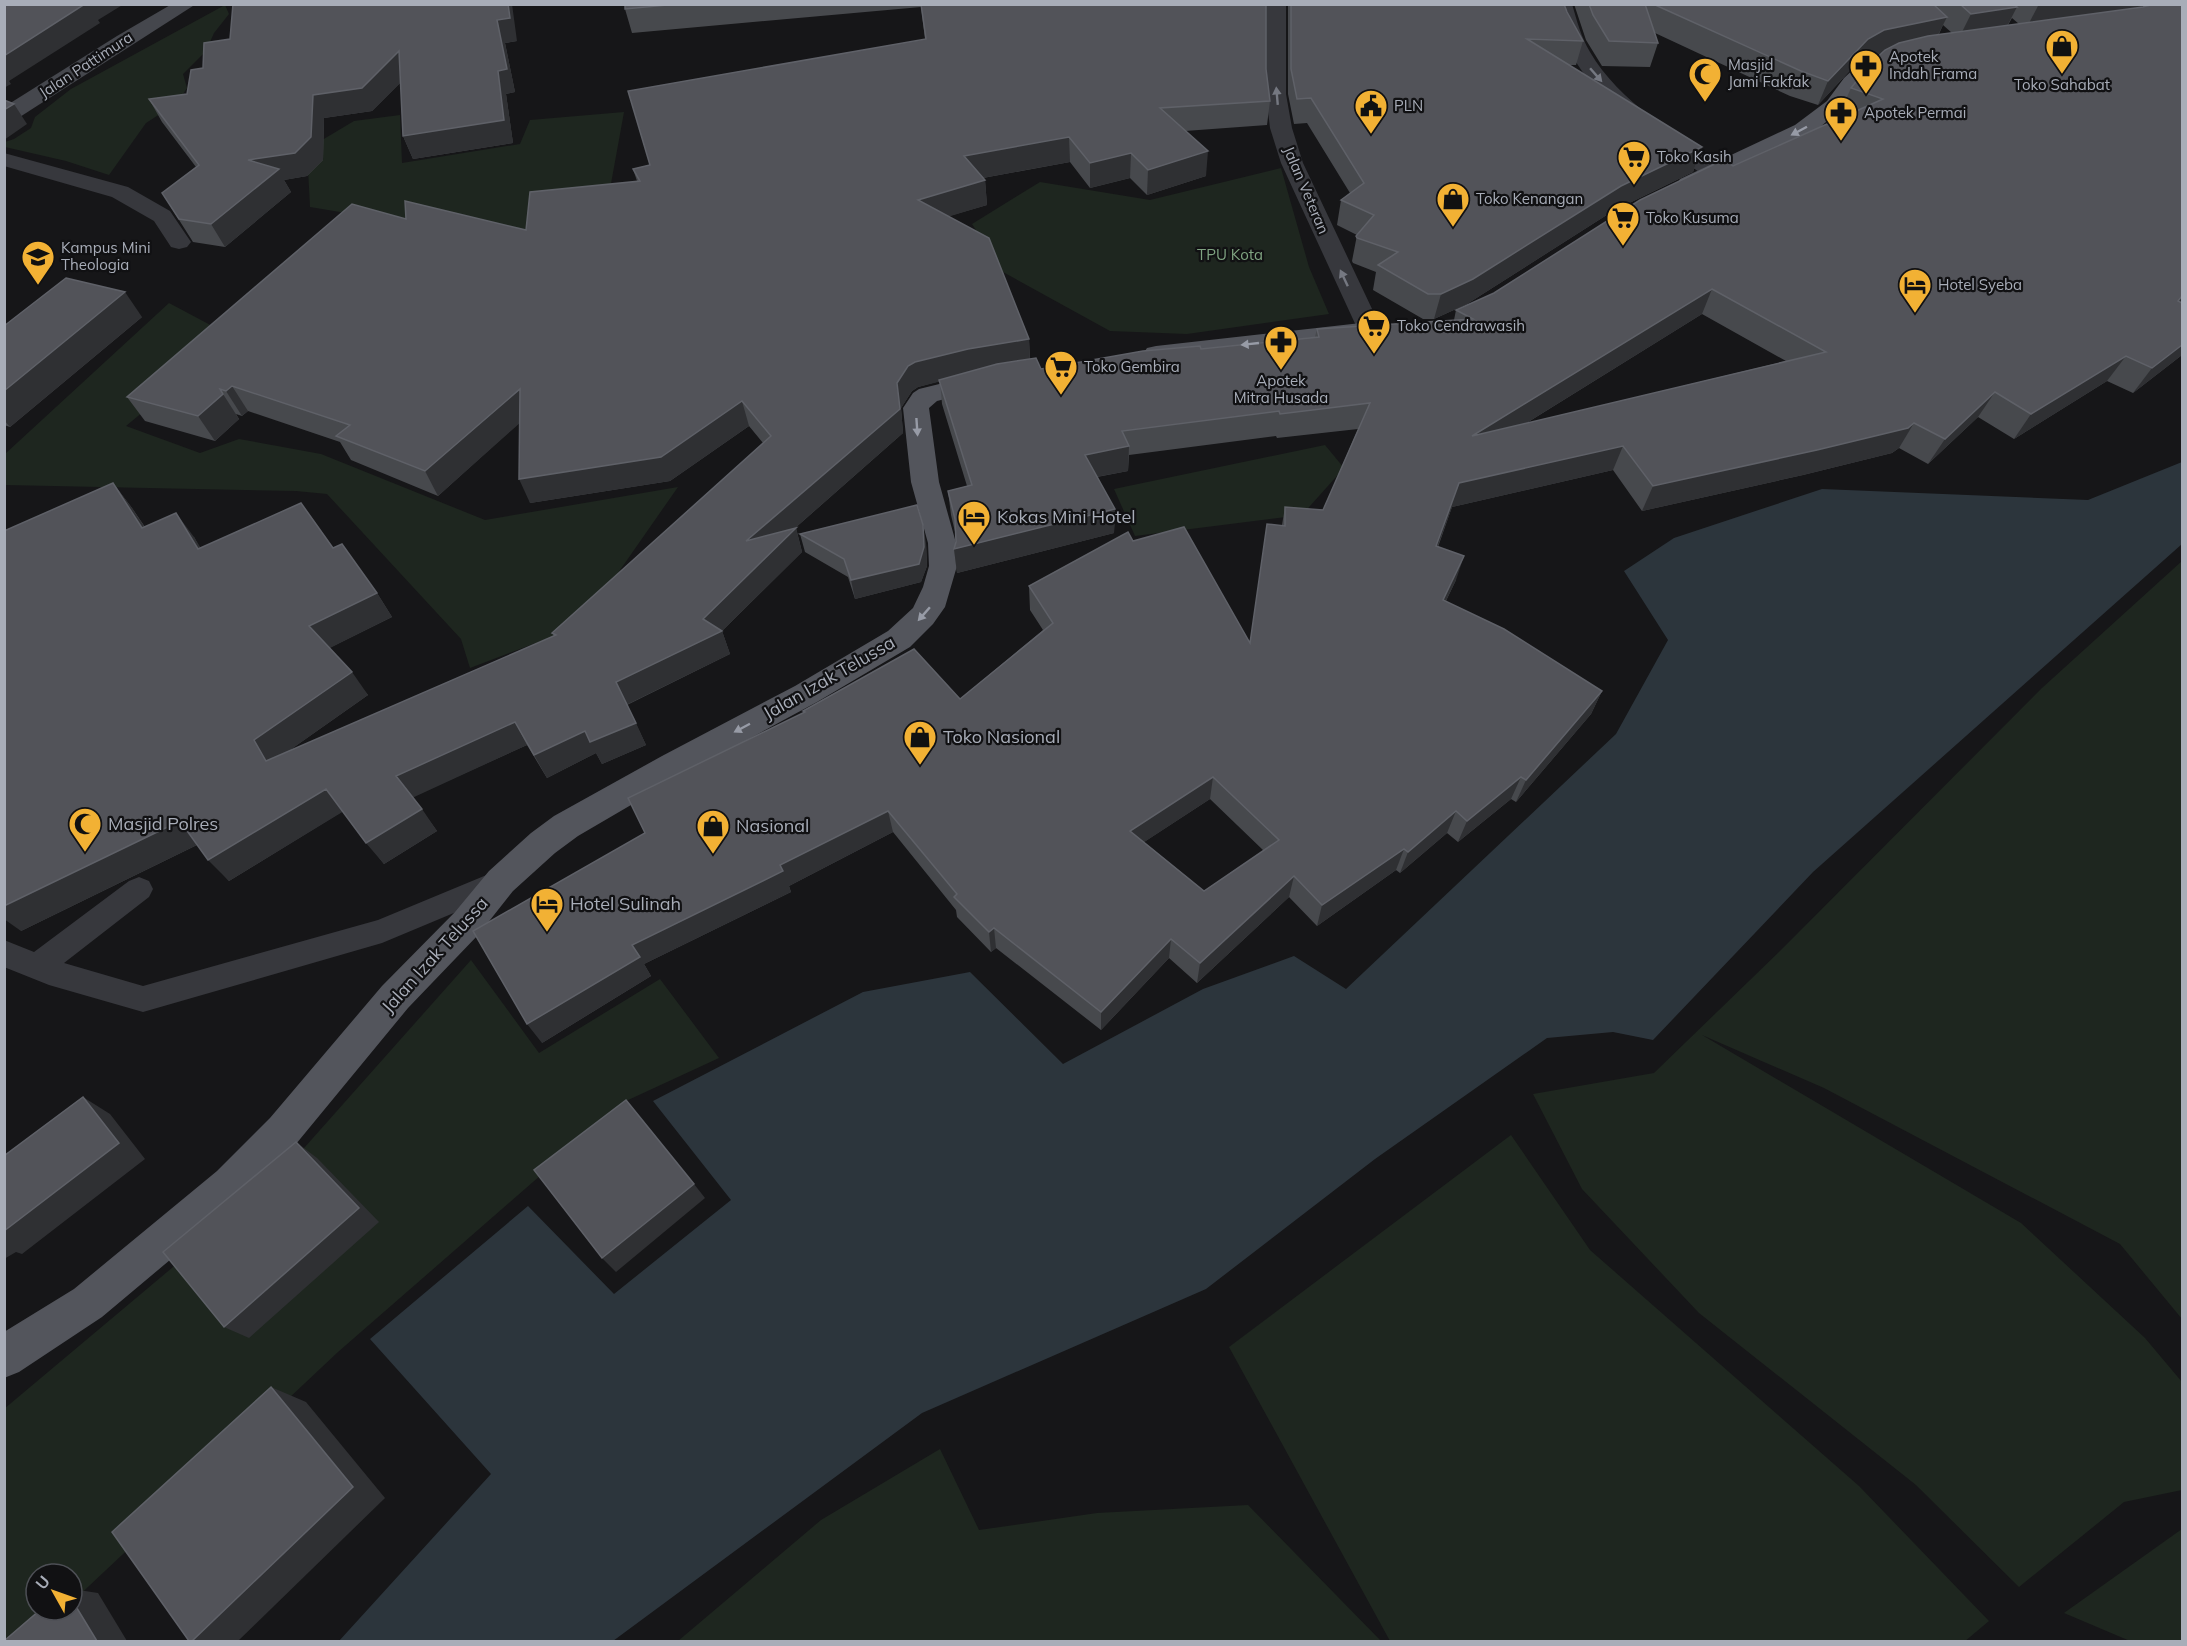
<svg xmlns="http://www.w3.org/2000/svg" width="2187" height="1646" viewBox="0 0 2187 1646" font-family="Mulish,sans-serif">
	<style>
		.green { fill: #1e261f }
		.water { fill: #2c353c }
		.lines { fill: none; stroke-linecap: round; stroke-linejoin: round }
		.service { fill: #37383d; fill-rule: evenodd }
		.minor { fill: #37383d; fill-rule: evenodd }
		.tertiary { fill: #37383d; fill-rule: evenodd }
		.secondary { fill: #45474d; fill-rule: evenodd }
		.primary { fill: #53555c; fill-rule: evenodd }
		.wall { fill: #47494d; fill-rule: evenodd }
		.shaded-wall { fill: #2f3033 }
		.building { fill: #525359; stroke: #5f6168; stroke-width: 1.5; fill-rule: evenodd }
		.oneway { fill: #757881 }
		.oneway2 { fill: #979ba6 }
		.labels { text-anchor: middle; stroke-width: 4.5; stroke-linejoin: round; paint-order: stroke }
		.far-poi-label { font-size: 15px; fill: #a8adb8; stroke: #111113; text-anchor: start }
		.far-street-label { font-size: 15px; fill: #a8adb8; stroke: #111113 }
		.far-park-label { font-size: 15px; fill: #7fa381; stroke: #111113 }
		.poi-label { font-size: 18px; fill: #a8adb8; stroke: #111113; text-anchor: start }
		.street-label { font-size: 18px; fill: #a8adb8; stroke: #111113 }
	</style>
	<rect width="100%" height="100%" fill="#161618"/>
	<g class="green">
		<path d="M225,5l4,9 -15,19 -8,18 -23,23 4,14 -10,15 -31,20 -37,52 -43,-14 -61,-14v-5l9,-3 17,-11 4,-11 36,-28z"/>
		<path d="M624,112l-16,88 -94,41 -204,-34 -3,-58 47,-28 46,-6 2,48 118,-19 10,-24z"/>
		<path d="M1281,168l28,99 20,47 -142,20 -77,-3 -107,-59 -31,-48 68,-42 110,18z"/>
		<path d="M169,303l64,34 -107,89 74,27 39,-14 82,15 164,66 193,-33 -97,139 -111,42 -9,-29 -134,-145 -31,-3 -291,-6v-31z"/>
		<path d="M1325,445l19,23 -42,47 -167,21 -21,-47z"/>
		<path d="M2182,561v758l-62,-75 -296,-156 -122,-53 319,188 124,115 37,44v108l-58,12 -105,85 -103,-102 -217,-172 -117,-124 -49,-95 121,-21 128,-124 260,-261z"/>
		<path d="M471,960l68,93 121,-74 59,79 -93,43 -288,251 -266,250v-28h-36v36h28l-59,31 -1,-232 269,-226z"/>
		<path d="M1511,1135l79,115 269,236 130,135 -25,21 -574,-1 -161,-294z"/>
		<path d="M940,1449l39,81 118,-17 151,-8 133,136h-703l143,-121z"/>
		<path d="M2182,1529v112h-52l-66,-28z"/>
	</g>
	<path class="water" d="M2182,462v82l-369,328 -160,168 -40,-8 -66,6 -172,121 -169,130 -284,124 -309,228h-274l152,-167 -121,-135 158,-133 86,88 117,-94 -78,-99 210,-109 107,-20 93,92 140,-75 91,-33 52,33 270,-255 52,-94 -44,-69 50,-33 148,-49 266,11z"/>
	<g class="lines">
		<path class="service" d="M501,869l10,4 4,8 -4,8 -129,54 -239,69 -94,-27 -45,-18v-27l30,12 95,-71 10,-4 10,4 4,8 -4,8 -85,66 79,23 235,-66z"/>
		<g class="minor">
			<path d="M1552,4h20c5,17 9,33 18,48 29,50 86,82 132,115l3,5 -3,5 -8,2 -8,-2c-49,-36 -106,-70 -136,-125 -8,-14 -13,-31 -18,-48z"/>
			<path d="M4,153l124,34 42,24 21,31 -4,5 -8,2 -8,-2 -17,-26 -42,-24 -108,-31z"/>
		</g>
		<path class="tertiary" d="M1266,4h20v90l6,34 11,35 79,167 -3,5 -9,3 -9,-3 -3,-5 -77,-167 -11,-35 -4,-34z"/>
		<path class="secondary" d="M172,4h24l-184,118 -8,1v-16l113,-71z"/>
		<g class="primary">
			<path d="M1911,47l7,2 3,4 -3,4 -31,8 -15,8 -14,13 -17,23 -30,26 -115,54 -8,2 -8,-2 -3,-5 3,-5 115,-54 32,-24 17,-23 14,-13 15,-8z"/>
			<path d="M1361,323l9,3 3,5 -3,5 -214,26 -9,-2 -4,-6 4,-6 9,-2z"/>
			<path d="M984,373l9,2 4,6 -4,6 -56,14 -8,7 10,74 17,61 1,23 -12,41 -12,17 -23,23 -93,55 -133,72 -106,62 -23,17 -42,38 -34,43 -71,74 -112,136 -51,53 -143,120 -83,55 -15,6v-46l70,-43 143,-118 53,-53 112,-132 73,-74 34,-41 42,-38 23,-17 108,-60 133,-70 93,-55 25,-23 10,-21 6,-21 -1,-23 -17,-61 -8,-74 10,-15 6,-4z"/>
		</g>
	</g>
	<g class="wall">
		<path d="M625,4h641v65l4,32 -3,24 -82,6 21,45 -59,19 -17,-17 -40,10 -20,-26 -87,16 2,2 2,25 -38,11 80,123 1,20 11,10 160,-20 114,-12 2,-8 137,-9 2,-10 38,-17 239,-127 114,-51 -7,-2 11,-25 31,-35 -10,2 -15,8 -39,42 -28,-9 -135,-63 3,10 -8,24 -48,-1 -16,-26 -12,-36h359l2,2v-2h247v351l-49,38 -26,-12 -93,58 -36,-22 -50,47 -29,-16 -7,5 -89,22 -161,36 -29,-41 -161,37 -14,40 18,33 -10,21 156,90 -11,23 -75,88 -5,-3 -53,43 -11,-9 -47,40 -4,-3 -79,56 -28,-29 -92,86 -28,-25 -68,72 -105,-82 -5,4 -34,-35 -1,-7 -63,-78 -104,54 2,6 -147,72 7,12 -109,67 103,-210 159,-120 -1,-2 157,-12 83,-69 -13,-20 -1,-24 104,-45 117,101 32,-117 3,-18 38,3 35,-81 -81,9 -1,-2 -147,19 -1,16 -31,6 18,32 -1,24 -157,40 -3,-24 2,-7v-6l-5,-21 -3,-24 19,-5 -25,-82 -2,-23 -22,6 -6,4 -11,17 2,25 -109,96 2,-1 6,24 -80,79 8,23 -103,51 19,40 -44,19 -6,-11 -49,25 -20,-33 -115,52 25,34 -53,33 -41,-53 -114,70 -32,-36 -176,86 92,-448 19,25 13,19 49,10 6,11h133l44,45 15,24 -63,31 39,47 -81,57 267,-116 -2,-3 211,-190 -14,-17 -79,55 -140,22 -11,-80 -81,73 -87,-36 -11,-18 -92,-31 -6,5 -6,-2 3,5 -24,22 -70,-20 -18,-24 279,-178 120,11 111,-49 -4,-12 16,-4 276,-126 -4,-32 -289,26 -7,-24zM2012,18l7,6 -11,1zM1943,25l9,8 -13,1zM1702,314l84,47 -261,63zM1210,799l54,52 -60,40 -60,-49z"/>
		<path d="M1288,4h276l3,8 16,29 -7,24h-7l133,82 -9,25 -80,39 -146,93 -33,15h-11l-50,-29 3,-18 -23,-9 -1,-2 5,-26 -20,-10 4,-25 9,-7 -43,-70 -13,1 -6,-30z"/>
		<path d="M230,39l287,2 -12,2 10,49 -9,2 7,49 -100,16 -10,-23 -2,-54 -29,29 -48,7 -1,42 -16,16 -23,4 7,12 -66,55 -32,-5 -31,-49 34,-26 -34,-45 -13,-23 38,-5 16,-26z"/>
		<path d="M142,317l-132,110 -6,-2v-99z"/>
		<path d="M800,534l126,9 1,23 -6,16 -66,17 -7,-22 -43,-25z"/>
	</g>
	<g class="shaded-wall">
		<path d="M85,4h39l-26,16 2,3 -91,58 2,3 -7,4v-32z"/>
		<path d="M508,4h4l5,37 -12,2 10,49 -9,2 7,49 -100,16 -10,-23 95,-65 -1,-51z"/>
		<path d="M2039,4h138l-151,25z"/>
		<path d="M2017,7l-13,25 -45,6 12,-24z"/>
		<path d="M1947,17l-12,24 -63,14 -15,8 -39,42 10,-24 40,-42 16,-9z"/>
		<path d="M399,51l10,23 -37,37 -48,7 -1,42 -16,16 -23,4 7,12 -66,55 -14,-23 37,-64 65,-65z"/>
		<path d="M14,104l13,20 -23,16v-30z"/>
		<path d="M1069,137l1,25 -104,19 -2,-25z"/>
		<path d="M1702,147l-9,25 -80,39 -146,93 -33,15 7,-25 180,-108z"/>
		<path d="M1208,151l-2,25 -59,19 1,-25z"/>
		<path d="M1131,153l-1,25 -40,10v-25z"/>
		<path d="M985,180l2,25 -66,20 -3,-25z"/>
		<path d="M1712,289l-10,25 -237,147 7,-25z"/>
		<path d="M125,292l17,25 -132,110 -6,-7v-29z"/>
		<path d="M2182,296v9l-4,-4z"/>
		<path d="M1029,339l1,25 -60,10 -52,13 -6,4 -11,17 2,25 -150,132 -7,-24 151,-158 11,-17 7,-4 53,-13z"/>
		<path d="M2182,345v10l-49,38 19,-25z"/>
		<path d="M2126,356l-19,25 -93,58 17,-25z"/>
		<path d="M232,386l16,25 -6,5 -16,-25z"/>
		<path d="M520,389l10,25 -92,82 -13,-25z"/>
		<path d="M1995,392l-17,25 -50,47 17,-25z"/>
		<path d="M223,394l16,25 -24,22 -17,-25z"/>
		<path d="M742,401l7,25 -79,55 -140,22 -11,-24z"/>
		<path d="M1914,423l-15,25 -7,5 -89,22 -161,36 11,-25z"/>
		<path d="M1129,446l-1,25 -43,8v-24z"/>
		<path d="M1623,446l-10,24 -161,37 -23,63 7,-24 23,-63z"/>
		<path d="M113,483l19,25 29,44 -19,-24z"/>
		<path d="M1115,509l-1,24 -157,40 -3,-24z"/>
		<path d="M176,513l18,24 22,36 -18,-24z"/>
		<path d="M923,525l3,18 1,23 -6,16 -66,17 -4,-19z"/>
		<path d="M796,528l6,24 -80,79 8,23 -104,51 -10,-23 87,-63z"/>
		<path d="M1464,556l-8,24 -21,43 8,-23z"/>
		<path d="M377,593l15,24 -66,33 -17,-24z"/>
		<path d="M352,672l16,23 -95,67 -7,-1 -12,-21z"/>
		<path d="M1602,691l-11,23 -75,88 10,-22z"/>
		<path d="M515,722l12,23 -115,53 -16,-22z"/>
		<path d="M636,723l10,22 -44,19 -6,-11 -49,25 -13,-23 51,-24z"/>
		<path d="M1213,777l-3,22 -81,53 1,-21z"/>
		<path d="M1521,777l-10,22 -53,43 9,-21z"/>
		<path d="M326,789l18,22 -115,70 -21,-21z"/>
		<path d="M422,809l15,22 -53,33 -18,-21z"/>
		<path d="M888,811l5,21 -104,54 2,6 -147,72 7,12 -109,67 -15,-19 105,-79 148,-80z"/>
		<path d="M1456,811l-9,22 -47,40 8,-21z"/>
		<path d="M180,821l21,22 -180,88 -17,-12v-13z"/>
		<path d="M1404,849l-8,21 -79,56 5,-21z"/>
		<path d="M1294,876l-5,21 -92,86 3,-20z"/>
		<path d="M994,928l2,20 -5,4 -2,-20z"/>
		<path d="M1171,939l-2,19 -68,72v-18z"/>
		<path d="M83,1097l27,17 35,45 -123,95 -6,-2 -12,7v-28z"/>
		<path d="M296,1142l21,16 62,64 -130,116 -25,-11z"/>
		<path d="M694,1184l11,14 -89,74 -14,-14z"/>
		<path d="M271,1387l35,15 79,96 -147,143h-46z"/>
		<path d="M72,1589l26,4 29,48h-30l-25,-41z"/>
	</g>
	<g class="building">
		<path d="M4,4h81l-81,52z"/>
		<path d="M233,4h275l2,14 -13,2 10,49 -9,2 6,49 -101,16 -4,-85 -37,37 -49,7 -2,42 -16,16 -47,7 31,9 -68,55 -32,-5 -17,-26 37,-28 -50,-66 38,-5 4,-24 12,-2 1,-25 26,-4z"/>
		<path d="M625,4h53l-53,5z"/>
		<path d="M921,4h345v65l4,32 -110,7 48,43 -60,19 -17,-17 -41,10 -21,-26 -105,19 21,24 -67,20 71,38 40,101 -61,10 -53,13 -7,4 -11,17 3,26 -154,132 50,-13 -93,91 19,12 -106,51 20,41 -46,19 -5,-11 -51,24 -19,-33 -119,54 26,33 -56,34 -40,-54 -118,71 -28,-39 -176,85v-375l109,-48 29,45 34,-15 22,36 103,-46 32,45 9,-4 35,49 -68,33 43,46 -98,68 12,21 290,-126 -4,-2 219,-197 -29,-35 -81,56 -142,22 1,-90 -95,82 -89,-35 14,-11 -118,-39 -6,5 -6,-2 3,5 -25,22 -71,-19 225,-193 54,15 -1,-18 121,29 4,-38 110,-11 -7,-12 17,-4 -22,-74 298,-52z"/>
		<path d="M1291,4h273l3,8 16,29 -56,-2 175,108 -81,39 -148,93 -32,15h-13l-50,-29 20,-13 -41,-14 -1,-2 18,-21 -33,-15 23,-17 -53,-85 -14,1 -6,-30z"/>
		<path d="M1589,4h56l13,39 -49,-2 -16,-26z"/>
		<path d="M1653,4h280l14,13 -63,13 -16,9 -40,42 -27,-10z"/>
		<path d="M1960,4h53l4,3 -46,7z"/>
		<path d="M2154,4h28v292l-4,5 4,2v42l-30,23 -26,-12 -95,58 -36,-22 -50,47 -31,-16 -6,5 -91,22 -164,36 -30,-40 -164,37 -23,63 28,10 -21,44 61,29 98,62 -76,89 -5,-3 -54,44 -11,-10 -48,41 -4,-3 -82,56 -28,-29 -94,87 -29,-24 -70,73 -107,-84 -5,4 -35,-35 3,-3 -69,-83 -108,54 3,6 -151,74 8,12 -113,67 -54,-93 172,-98 -17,-35 177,-86 -2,-1 111,-62 46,50 93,-76 -24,-37 99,-54 5,9 51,-14 66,116 17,-119 18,2v-19l38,3 47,-107 -90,11 -1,-3 -157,20 7,15 -44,9 30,54 -161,40 2,-7 -1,-23 -7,-28 24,-6 -33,-105 58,-16 39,-6 5,11 102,-18 57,-5 1,3 118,-12 -2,-8 156,-10 -17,-9 38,-17 146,-93 83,-40 10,6 150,-67 -32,-11 20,-25 14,-13 14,-7 29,-7 215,-29zM1712,289l114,63 -354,84zM1213,777l66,63 -75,51 -74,-60z"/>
		<path d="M4,100l10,4 -10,6z"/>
		<path d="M66,278l59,14 -121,99v-65z"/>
		<path d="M917,505l6,20 1,22 -5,17 -68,16 -7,-21 -44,-25z"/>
		<path d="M83,1097l36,46 -115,88v-75z"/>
		<path d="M626,1100l68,84 -92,74 -68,-88z"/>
		<path d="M296,1142l63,66 -135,119 -61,-75z"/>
		<path d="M271,1387l82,100 -161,154h-3l-77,-109z"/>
		<path d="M72,1600l25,41h-93l36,-31h32z"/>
	</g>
	<defs><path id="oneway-solid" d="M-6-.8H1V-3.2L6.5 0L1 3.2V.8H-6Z" transform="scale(1.5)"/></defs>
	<g class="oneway">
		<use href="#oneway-solid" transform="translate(1596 75) rotate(49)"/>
		<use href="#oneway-solid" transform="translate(1277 96) rotate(-95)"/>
		<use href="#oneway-solid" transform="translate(1344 278) rotate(-115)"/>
	</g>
	<g class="oneway2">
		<use href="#oneway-solid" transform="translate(1799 131) rotate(152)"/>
		<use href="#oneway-solid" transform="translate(1250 344) rotate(174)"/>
		<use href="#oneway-solid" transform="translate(917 427) rotate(86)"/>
		<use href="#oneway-solid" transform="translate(924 614) rotate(131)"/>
		<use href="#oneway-solid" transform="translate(742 728) rotate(152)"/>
	</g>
	<defs>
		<g id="shop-pin" transform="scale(1.725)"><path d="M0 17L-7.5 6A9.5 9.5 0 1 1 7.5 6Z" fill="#f2b134" stroke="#111113"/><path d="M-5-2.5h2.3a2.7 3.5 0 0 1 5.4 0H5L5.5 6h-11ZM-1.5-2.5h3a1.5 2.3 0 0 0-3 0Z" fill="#111"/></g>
		<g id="pharmacy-pin" transform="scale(1.725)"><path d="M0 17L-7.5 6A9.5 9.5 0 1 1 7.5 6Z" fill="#f2b134" stroke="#111113"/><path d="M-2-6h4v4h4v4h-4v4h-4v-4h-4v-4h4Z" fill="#111"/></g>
		<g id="mosque-pin" transform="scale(1.725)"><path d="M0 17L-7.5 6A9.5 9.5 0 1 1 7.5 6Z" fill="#f2b134" stroke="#111113"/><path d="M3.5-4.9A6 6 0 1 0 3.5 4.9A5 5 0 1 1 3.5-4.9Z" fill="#111"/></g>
		<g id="civic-pin" transform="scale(1.725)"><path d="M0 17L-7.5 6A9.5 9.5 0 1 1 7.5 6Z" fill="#f2b134" stroke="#111113"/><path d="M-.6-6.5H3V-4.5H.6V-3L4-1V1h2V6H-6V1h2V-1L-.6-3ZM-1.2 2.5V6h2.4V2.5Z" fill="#111"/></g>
		<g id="supermarket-pin" transform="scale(1.725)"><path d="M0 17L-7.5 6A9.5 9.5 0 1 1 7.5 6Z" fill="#f2b134" stroke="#111113"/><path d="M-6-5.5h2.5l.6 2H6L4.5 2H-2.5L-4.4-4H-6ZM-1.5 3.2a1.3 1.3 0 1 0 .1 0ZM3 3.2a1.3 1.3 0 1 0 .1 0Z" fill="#111"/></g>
		<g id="university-pin" transform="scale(1.725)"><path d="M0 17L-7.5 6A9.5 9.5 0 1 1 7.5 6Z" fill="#f2b134" stroke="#111113"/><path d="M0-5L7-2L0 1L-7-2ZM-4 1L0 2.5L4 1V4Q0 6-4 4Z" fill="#111"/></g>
		<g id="hotel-pin" transform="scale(1.725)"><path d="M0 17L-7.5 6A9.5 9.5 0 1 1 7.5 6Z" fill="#f2b134" stroke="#111113"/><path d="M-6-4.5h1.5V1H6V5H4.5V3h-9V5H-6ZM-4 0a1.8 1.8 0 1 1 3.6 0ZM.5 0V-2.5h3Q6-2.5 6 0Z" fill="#111"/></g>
	</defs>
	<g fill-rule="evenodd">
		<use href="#shop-pin" x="2062" y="46"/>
		<use href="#pharmacy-pin" x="1866" y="66"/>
		<use href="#mosque-pin" x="1705" y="74"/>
		<use href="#civic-pin" x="1371" y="106"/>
		<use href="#pharmacy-pin" x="1841" y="113"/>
		<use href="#supermarket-pin" x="1634" y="157"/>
		<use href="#shop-pin" x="1453" y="199"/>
		<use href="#supermarket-pin" x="1623" y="218"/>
		<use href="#university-pin" x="38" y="257"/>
		<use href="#hotel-pin" x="1915" y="285"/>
		<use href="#supermarket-pin" x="1374" y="326"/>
		<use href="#pharmacy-pin" x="1281" y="342"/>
		<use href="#supermarket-pin" x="1061" y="367"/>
		<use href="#hotel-pin" x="974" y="517"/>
		<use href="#shop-pin" x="920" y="737"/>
		<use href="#mosque-pin" x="85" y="824"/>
		<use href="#shop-pin" x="713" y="826"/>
		<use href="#hotel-pin" x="547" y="904"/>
	</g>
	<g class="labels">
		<g class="far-poi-label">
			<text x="1889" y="62">Apotek<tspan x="1889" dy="17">Indah Frama</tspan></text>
			<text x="1728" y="70">Masjid<tspan x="1728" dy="17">Jami Fakfak</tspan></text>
			<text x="2062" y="90" text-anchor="middle">Toko Sahabat</text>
			<text x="1394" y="111">PLN</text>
			<text x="1864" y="118">Apotek Permai</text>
			<text x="1657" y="162">Toko Kasih</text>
			<text x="1476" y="204">Toko Kenangan</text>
			<text x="1646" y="223">Toko Kusuma</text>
			<text x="61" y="253">Kampus Mini<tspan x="61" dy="17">Theologia</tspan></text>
			<text x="1938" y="290">Hotel Syeba</text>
			<text x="1397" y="331">Toko Cendrawasih</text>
			<text x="1084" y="372">Toko Gembira</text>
			<text x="1281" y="386" text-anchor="middle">Apotek<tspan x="1281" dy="17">Mitra Husada</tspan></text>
		</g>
		<g class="far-street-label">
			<text transform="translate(86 65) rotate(-33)" y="5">Jalan Pattimura</text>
			<text transform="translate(1306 190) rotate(67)" y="5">Jalan Veteran</text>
		</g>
		<g class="far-park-label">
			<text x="1230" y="260">TPU Kota</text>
		</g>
		<g class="poi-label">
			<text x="997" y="523">Kokas Mini Hotel</text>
			<text x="943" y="743">Toko Nasional</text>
			<text x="108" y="830">Masjid Polres</text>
			<text x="736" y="832">Nasional</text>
			<text x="570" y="910">Hotel Sulinah</text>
		</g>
		<g class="street-label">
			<text transform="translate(829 678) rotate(-30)" y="6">Jalan Izak Telussa</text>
			<text transform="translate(435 955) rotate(-48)" y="6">Jalan Izak Telussa</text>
		</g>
	</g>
	<rect width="2187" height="1646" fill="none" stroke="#a8adb8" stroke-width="12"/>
	<g transform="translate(54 1592) rotate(310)"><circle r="28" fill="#111113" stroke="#4d4f55" stroke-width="1.5"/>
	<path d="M0-4.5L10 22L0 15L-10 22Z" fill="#f2b134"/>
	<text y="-9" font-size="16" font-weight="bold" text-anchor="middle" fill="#a8adb8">U</text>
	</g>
</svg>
